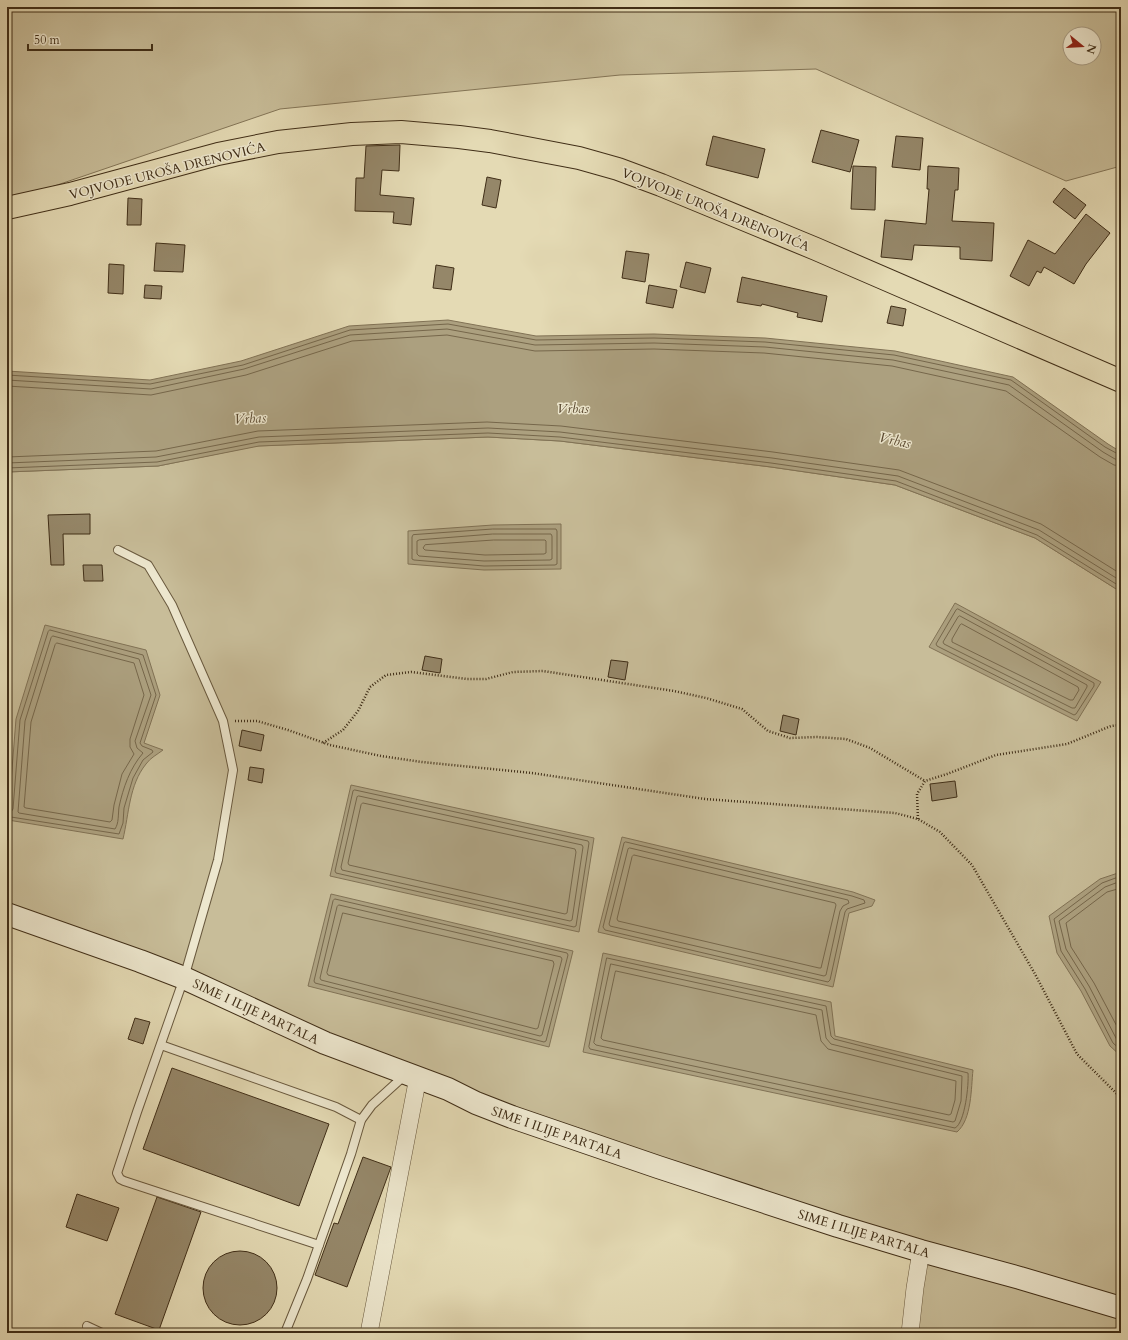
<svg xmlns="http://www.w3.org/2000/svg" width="1128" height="1340" viewBox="0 0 1128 1340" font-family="Cardo,serif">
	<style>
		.green { fill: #c8bd99; stroke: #847658; fill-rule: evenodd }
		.water { fill: #aca07f; stroke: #817255 }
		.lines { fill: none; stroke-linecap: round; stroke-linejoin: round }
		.shore { stroke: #76674b; stroke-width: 1 }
		.building { fill: #958769; stroke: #402e17 }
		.lane-casing { stroke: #69593e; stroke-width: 10 }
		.street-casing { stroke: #69593e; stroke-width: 18 }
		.secondary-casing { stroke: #402e17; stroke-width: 24 }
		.primary-casing { stroke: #402e17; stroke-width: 24 }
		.path { stroke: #402e17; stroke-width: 2.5; stroke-dasharray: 1 2; stroke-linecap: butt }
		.lane { stroke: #ede7ce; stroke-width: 8 }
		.street { stroke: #ede7ce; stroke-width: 17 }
		.secondary { stroke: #ede7ce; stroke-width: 22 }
		.primary { stroke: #e4dab4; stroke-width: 22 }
		.labels { text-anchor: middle; stroke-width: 3; stroke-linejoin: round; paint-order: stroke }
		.street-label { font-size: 13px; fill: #402e17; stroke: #ede7ce }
		.water-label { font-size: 14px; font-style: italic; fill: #5b4a31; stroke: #ede7ce }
	</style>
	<rect width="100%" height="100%" fill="#e4dab4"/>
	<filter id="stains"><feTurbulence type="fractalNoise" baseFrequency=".005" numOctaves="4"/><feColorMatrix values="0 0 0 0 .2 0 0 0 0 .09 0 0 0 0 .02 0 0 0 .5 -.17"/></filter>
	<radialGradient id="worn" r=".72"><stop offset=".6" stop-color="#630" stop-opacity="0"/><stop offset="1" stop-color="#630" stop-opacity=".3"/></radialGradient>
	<g class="green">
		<path d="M7,7h1114v159l-55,15 -250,-112 -196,6 -340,34 -252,86 -21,1zM1070,34h24v24h-24z"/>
		<path d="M488,437l72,4 211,26 124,18 140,53 86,54v741h-211l11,-82 -263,-84 -651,-253v-442l151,-6 98,-20z"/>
	</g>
	<g class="water">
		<path d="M448,320l88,16 118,-2 111,4 130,13 118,26 95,67 13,8v140l-86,-54 -140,-53 -124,-18 -211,-26 -72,-4 -229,9 -101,20 -151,6v-101l143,9 91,-19 108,-35z"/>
		<path d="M561,524v45l-77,1 -76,-6v-33l85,-6z"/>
		<path d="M955,603l146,79 -24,39 -148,-74z"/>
		<path d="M45,625l101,25 14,45 -16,48 19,7c-5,4 -13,8 -17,14 -17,21 -17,50 -23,75l-115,-19 8,-101z"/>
		<path d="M351,785l243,53 -15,94 -249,-56z"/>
		<path d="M622,837l231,55 22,8 -3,6 -23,7 -16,74 -235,-55z"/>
		<path d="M1121,872v184l-11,-10 -29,-55 -24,-38 -8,-37 51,-37z"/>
		<path d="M331,894l242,57 -24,96 -241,-61z"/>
		<path d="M603,953l228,49 4,34 138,34c-2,18 -1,49 -16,62l-374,-80z"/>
	</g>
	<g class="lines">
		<g class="shore">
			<path d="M7,375l143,9 93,-19 107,-35 98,-6 88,16 118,-2 111,4 129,13 117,25 94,67 13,7 3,1"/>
			<path d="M7,380l144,9 93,-20 106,-34 97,-6 88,16 119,-2 111,4 128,13 116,25 94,67 12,7 6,1"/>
			<path d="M7,386l144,9 95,-20 106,-34 95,-6 88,16 119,-2 110,4 128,13 114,25 94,66 14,8 7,1"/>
			<path d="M7,457l149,-6 102,-20 229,-9 74,4 212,26 126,18 142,54 80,50"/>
			<path d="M7,463l149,-6 103,-20 229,-9 72,4 212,26 126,18 141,54 82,51"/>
			<path d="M7,468l150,-6 102,-20 229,-9 72,4 211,26 125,18 141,54 84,52"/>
			<path d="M493,529h63l1,2v33l-2,1 -71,1 -70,-6 -2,-1v-22l1,-2z"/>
			<path d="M493,534h58l1,2v23l-2,1 -66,1 -65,-5 -2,-2v-13l2,-1z"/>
			<path d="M494,540h51l1,1v12l-2,1 -59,1 -60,-5 -2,-2 2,-3z"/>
			<path d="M958,609l136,74v3l-18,28 -2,1 -137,-69 -1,-2 20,-34z"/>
			<path d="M960,616l127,69v2l-12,21h-3l-128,-64 -1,-2 15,-25z"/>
			<path d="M962,624l116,63 1,3 -6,10h-3l-118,-58v-3l8,-14z"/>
			<path d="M50,630l93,25 13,40 -16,48 2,3 10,4 1,2 -10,8 -10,18 -9,30 -1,15 -4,11 -108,-17 -2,-2 4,-6 7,-89 28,-88z"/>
			<path d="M53,636l86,23 12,36 -16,46 2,7 6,5c-13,15 -20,35 -24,54 -1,8 0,16 -4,22l-96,-16 -1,-1 7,-91 26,-83z"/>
			<path d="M57,643l77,20 10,32 -14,44v8l4,7 -12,20 -8,31 -2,15 -2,2 -84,-14 -2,-1 7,-85 24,-77z"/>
			<path d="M355,790l233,51 1,2 -13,83 -2,1 -238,-54 -1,-2 18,-80z"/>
			<path d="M359,796l223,49 1,2 -11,73 -2,1 -228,-51 -1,-3 16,-70z"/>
			<path d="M363,803l212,46 1,3 -9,61 -2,1 -216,-49 -1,-2 13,-58z"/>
			<path d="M626,842l226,54 12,4 1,3 -18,6 -2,3 -15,68 -2,2 -223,-52 -2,-3 21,-84z"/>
			<path d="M630,848l218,52 1,3 -6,3 -3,5 -14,64 -2,1 -214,-50 -1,-2 19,-75z"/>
			<path d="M634,855l201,48 1,2 -15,63h-2l-201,-47 -1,-2 15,-62z"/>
			<path d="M1121,876l-19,7 -48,36 7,32 24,38 28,54 8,7"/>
			<path d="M1121,881l-16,6 -46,34 7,28 23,37 28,54 4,3"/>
			<path d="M1121,888l-14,4 -41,31 5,24 23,36 27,51"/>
			<path d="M335,899l232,54 1,2 -22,86 -2,1 -229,-59 -1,-2 19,-80z"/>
			<path d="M339,905l222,52 1,2 -20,76 -2,1 -219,-56 -1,-2 17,-71z"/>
			<path d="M343,913l210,48 1,3 -16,64 -2,1 -208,-54 -1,-2z"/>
			<path d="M607,958l219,48 5,30 3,3 134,34c1,11 -3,50 -13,55l-365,-79 -1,-2z"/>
			<path d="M611,964l211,46 4,28 5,6 131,32 -1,25 -6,20 -2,1 -357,-77 -2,-2z"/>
			<path d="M616,971l200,44 5,26 7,8 128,32 -1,19 -4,14 -2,1 -346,-75 -2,-2 14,-65z"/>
		</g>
	</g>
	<g class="building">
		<path d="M821,130l38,10 -9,32 -38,-10z"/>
		<path d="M713,136l52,13 -7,29 -52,-13z"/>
		<path d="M896,136l27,2 -3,32 -28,-3z"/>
		<path d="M400,145l-1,26 -17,-1 -2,25 34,3 -3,27 -18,-2 1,-11 -39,-1 1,-33h8l2,-32z"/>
		<path d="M853,166l23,1 -1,43 -24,-1z"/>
		<path d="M928,166l31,2 -1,22h-3l-3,31 42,2 -2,38 -32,-2v-12l-46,-2 -2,15 -31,-3 4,-37 41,4 3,-35h-2z"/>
		<path d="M487,177l14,3 -5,28 -14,-3z"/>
		<path d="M1064,188l22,17 -11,14 -22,-17z"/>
		<path d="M128,198l14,1 -1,26h-14z"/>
		<path d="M1086,214l24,19 -24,31 -12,20 -30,-17 -3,6 -4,-2 -8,15 -19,-10 18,-36 27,14z"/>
		<path d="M156,243l29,2 -2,27 -29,-1z"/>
		<path d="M626,251l23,3 -4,28 -23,-4z"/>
		<path d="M686,262l25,6 -6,25 -25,-6z"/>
		<path d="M109,264l15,1 -1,29 -15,-1z"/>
		<path d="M436,265l18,3 -3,22 -18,-2z"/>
		<path d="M742,277l85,19 -5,26 -25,-5 1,-4 -36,-9 -1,2 -24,-4z"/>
		<path d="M145,285l17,1 -1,13 -17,-1z"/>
		<path d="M649,285l28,5 -4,18 -27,-5z"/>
		<path d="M891,306l15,3 -3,17 -16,-3z"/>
		<path d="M90,514v20h-27l1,31h-13l-3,-50z"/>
		<path d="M83,565h19l1,16h-19z"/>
		<path d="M425,656l17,3 -2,14 -18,-3z"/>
		<path d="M611,660l17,2 -3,18 -17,-3z"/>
		<path d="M783,715l16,4 -3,16 -16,-4z"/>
		<path d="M242,730l22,5 -3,16 -22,-5z"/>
		<path d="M250,767l14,2 -2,14 -14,-3z"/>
		<path d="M955,781l2,16 -25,4 -2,-17z"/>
		<path d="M135,1018l15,4 -7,22 -15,-5z"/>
		<path d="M172,1068l157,56 -30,82 -156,-57z"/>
		<path d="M363,1157l28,10 -44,120 -32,-12 19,-52 4,1z"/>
		<path d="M77,1194l42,14 -12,33 -41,-14z"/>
		<path d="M157,1197l44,15 -42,118 -44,-16z"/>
		<circle cx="240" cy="1288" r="37"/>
	</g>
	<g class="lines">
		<g class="lane-casing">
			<g id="lane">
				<path d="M118,550l30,15 24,40 51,116 10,49 -15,90 -34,118 -47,134 -20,61 3,6 4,2 195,64"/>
				<path d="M161,1045l175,62 25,13"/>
				<path d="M87,1326l15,7"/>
				<path d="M285,1333l22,-54 44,-125 10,-34 11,-15 32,-29"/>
			</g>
		</g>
		<g class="street-casing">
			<g id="street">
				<path d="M369,1333l49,-256"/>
				<path d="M910,1333l5,-45 6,-37"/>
			</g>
		</g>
		<g class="secondary-casing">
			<path id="secondary" d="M7,914l133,47 44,17 141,65 123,46 28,14 36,14 146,50 180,59 83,25 99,27 101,30"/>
		</g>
		<g class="primary-casing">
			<path id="primary" d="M7,208l63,-14 148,-40 60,-12 74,-8 49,-2 58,5 31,4 89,17 39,11 43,16 155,64 305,132"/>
		</g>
		<g class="path">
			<path d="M235,721h22l31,9 42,15 51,11 41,6 110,11 173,26 190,14 23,6 22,13 32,33 63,109 42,80 44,44"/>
			<path d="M323,743l20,-13 15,-19 12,-24 16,-12 25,-3 56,7h19l27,-7 30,-1 131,20 32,7 36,11 26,22 22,7 27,-1 29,2 24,9 55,33"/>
			<path d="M918,819l-1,-25 8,-13 22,-7 49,-19 71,-11 44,-18 10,-1"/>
		</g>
		<use href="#lane" class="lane"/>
		<use href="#street" class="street"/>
		<use href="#secondary" class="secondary"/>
		<use href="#primary" class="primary"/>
	</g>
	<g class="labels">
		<g class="street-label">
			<text transform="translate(167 170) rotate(-14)" y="5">VOJVODE UROŠA DRENOVIĆA</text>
			<text transform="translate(716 209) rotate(22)" y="5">VOJVODE UROŠA DRENOVIĆA</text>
			<text transform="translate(256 1011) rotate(25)" y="5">SIME I ILIJE PARTALA</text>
			<text transform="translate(557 1132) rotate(19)" y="5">SIME I ILIJE PARTALA</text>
			<text transform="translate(864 1233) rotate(17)" y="5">SIME I ILIJE PARTALA</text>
		</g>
		<g class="water-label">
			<text x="573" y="413">Vrbas</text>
			<text transform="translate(250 418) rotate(-3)" y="5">Vrbas</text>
			<text transform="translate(895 440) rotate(12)" y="5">Vrbas</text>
		</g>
	</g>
	<rect width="1128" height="1340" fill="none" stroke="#e4dab4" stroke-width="24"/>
	<rect x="8" y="8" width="1112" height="1324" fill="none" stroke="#402e17" stroke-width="2"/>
	<rect x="12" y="12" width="1104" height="1316" fill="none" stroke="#402e17"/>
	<g transform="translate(1082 46) rotate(108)"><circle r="19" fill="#ede7ce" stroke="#a89d85"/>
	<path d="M0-3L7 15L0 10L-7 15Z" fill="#8f2418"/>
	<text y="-6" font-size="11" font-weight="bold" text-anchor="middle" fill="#402e17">N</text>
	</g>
	<path d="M28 44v6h124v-6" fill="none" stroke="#402e17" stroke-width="2"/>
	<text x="34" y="44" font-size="12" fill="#402e17" stroke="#ede7ce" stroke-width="3" paint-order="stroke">50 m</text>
	<rect width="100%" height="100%" filter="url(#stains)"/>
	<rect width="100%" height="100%" fill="url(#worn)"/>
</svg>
